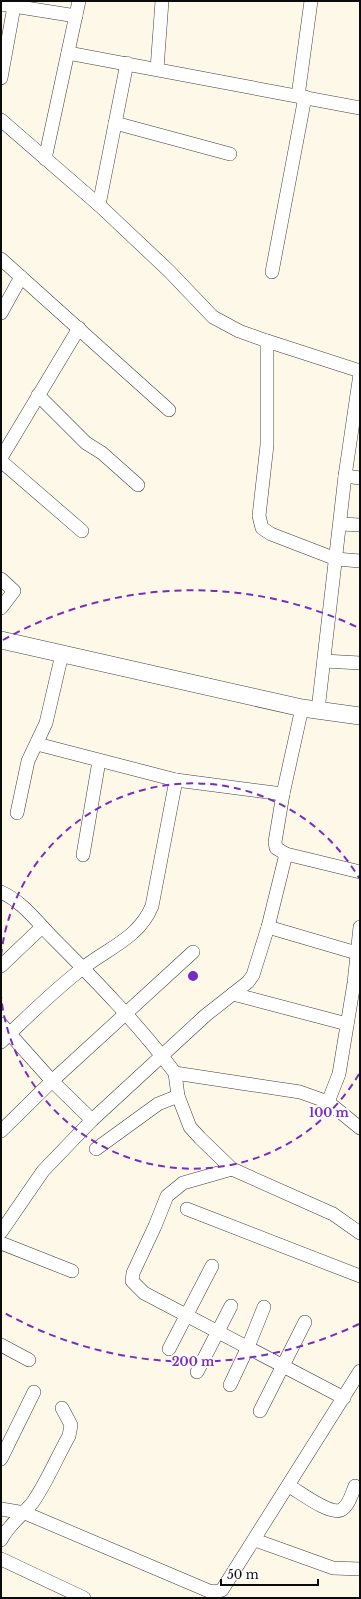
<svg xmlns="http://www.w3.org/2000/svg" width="361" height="1599" viewBox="0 0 361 1599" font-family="'Libre Baskerville',serif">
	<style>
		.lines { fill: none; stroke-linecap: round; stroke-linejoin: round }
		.minor-casing { stroke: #3e3e3e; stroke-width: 14 }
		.tertiary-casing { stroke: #3e3e3e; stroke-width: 18 }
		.minor { stroke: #fff; stroke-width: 13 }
		.tertiary { stroke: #fff; stroke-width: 17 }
		.ring { fill: none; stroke: #7b2cbf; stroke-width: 2; stroke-dasharray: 7 5 }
		.centre { fill: #7b2cbf; stroke: #fff; stroke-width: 2 }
		.ring-label { font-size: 12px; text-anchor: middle; font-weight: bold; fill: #7b2cbf; stroke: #fff; stroke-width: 4; stroke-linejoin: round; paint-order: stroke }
	</style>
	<rect width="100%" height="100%" fill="#fef8e9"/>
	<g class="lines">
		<g class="minor-casing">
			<g id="minor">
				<path d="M1,4l75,12"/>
				<path d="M68,53l292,55"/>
				<path d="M157,69l5,-68"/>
				<path d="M1,78l14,-77"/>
				<path d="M298,96l13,-95"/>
				<path d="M1,120l98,85 70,66 44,46 26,14 28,10 93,30"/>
				<path d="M115,123l115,31"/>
				<path d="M45,159l34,-158"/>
				<path d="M99,205l28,-142"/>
				<path d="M1,259l168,151"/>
				<path d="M272,272l33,-175"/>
				<path d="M1,313l20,-36"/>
				<path d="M267,341v104l-8,71 3,12 9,6 65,25 24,2"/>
				<path d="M38,395l48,48 16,10 36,32"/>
				<path d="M1,458l78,-130"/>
				<path d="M1,461l81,70"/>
				<path d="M345,476l15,2"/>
				<path d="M341,524l19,1"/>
				<path d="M1,579l13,12 -13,17"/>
				<path d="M324,661l36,2"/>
				<path d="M302,708l-19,86 -8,48 1,6 10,6 74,18"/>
				<path d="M318,710l27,-234 15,-102"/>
				<path d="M37,744l139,36 107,14"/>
				<path d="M17,813l11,-52 18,-38 16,-69"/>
				<path d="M83,855l16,-94"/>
				<path d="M1,892c22,10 36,30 52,46 43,43 86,87 122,135l125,19 28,10 32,26"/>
				<path d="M268,927l92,27"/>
				<path d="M1,966l41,-39"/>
				<path d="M233,994l114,30"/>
				<path d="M1,1024l51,57 40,39"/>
				<path d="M1,1042c26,-25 53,-52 82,-74 25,-20 56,-30 69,-62l24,-126"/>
				<path d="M175,1073l3,23 12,31 10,11 32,31 101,45 27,19"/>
				<path d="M328,1102l11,-28 15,-91 6,-56"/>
				<path d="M1,1131l51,-50 141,-129"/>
				<path d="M96,1149l62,-45 20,-8"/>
				<path d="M232,1169l-49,14 -16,13 -12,30 -22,47 -1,8 12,12 200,105"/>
				<path d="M187,1209l173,67"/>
				<path d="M1,1232l42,-61 49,-51 114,-105 42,-33 5,-7 15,-48 18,-73"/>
				<path d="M1,1243l71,28"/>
				<path d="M1,1345l28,15"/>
				<path d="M169,1349l43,-83"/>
				<path d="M197,1372l34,-66"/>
				<path d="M230,1385l18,-38 16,-40"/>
				<path d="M260,1411l45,-89"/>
				<path d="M1,1459l33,-67"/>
				<path d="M289,1486c11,6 40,29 52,24 8,-4 11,-17 14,-24"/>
				<path d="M1,1509l24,4 184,78 6,1 7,-2 138,-219"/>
				<path d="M1,1540c7,-15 22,-25 32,-38 14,-20 24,-45 36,-66l2,-11 -9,-17"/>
				<path d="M255,1540l78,28 27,1"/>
				<path d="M1,1559l83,39"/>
			</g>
		</g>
		<g class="tertiary-casing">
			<path id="tertiary" d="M1,640l301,68 58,8"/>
		</g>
		<use href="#minor" class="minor"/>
		<use href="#tertiary" class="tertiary"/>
	</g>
	<g class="ring">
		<path d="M359 1074A193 193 0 0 1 1 996M1 956A193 193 0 0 1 359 878"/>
		<path d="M359 1324A386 386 0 0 1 3 1312M3 640A386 386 0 0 1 359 628"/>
	</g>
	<circle cx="193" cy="976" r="6" class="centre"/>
	<g class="ring-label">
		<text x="329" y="1117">100 m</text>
		<text x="193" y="1366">200 m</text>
	</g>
	<rect width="361" height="1599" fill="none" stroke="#0b0b0b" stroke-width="4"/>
	<path d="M221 1579v6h97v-6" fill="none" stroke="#0b0b0b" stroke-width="2"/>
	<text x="227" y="1579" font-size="12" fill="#0b0b0b" stroke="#ffffff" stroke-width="3" paint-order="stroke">50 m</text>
</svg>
